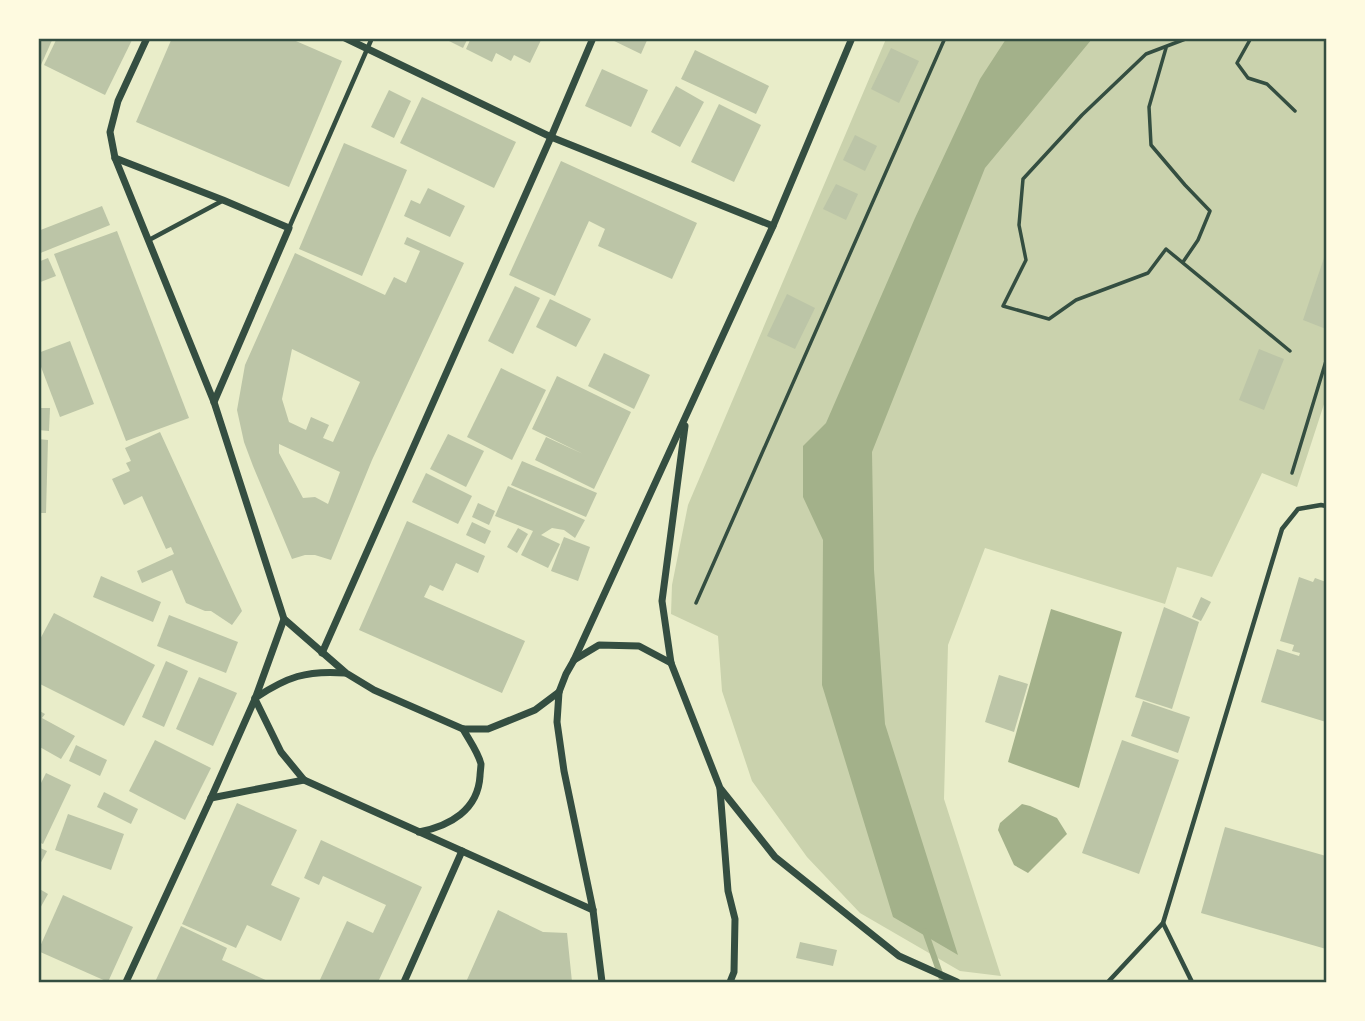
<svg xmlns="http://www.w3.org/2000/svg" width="1365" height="1021" viewBox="0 0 1365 1021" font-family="'Alegreya Sans',sans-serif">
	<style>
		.green { fill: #cad2ad }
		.water { fill: #a3b18a }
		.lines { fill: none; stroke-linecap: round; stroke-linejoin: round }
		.stream { stroke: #a3b18a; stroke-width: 6 }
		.building { fill: #bcc5a7; fill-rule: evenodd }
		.path { stroke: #344e41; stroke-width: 3.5 }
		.service { stroke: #344e41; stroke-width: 4.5 }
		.minor { stroke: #344e41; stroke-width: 7 }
		.neatline { fill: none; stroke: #344e41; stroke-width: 2.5 }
	</style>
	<rect width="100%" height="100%" fill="#e9edc9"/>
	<path class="green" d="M886,39h440v359l-29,89 -35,-14 -50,104 -35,-10 -12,37 -180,-56 -37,97 -4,154 57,177 -41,-5 -100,-58 -53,-56 -55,-76 -30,-90 -4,-55 -47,-22 1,-29 16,-80z"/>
	<g class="water">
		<path d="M1006,39h86l-107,129 -113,284 2,118 11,154 73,231 -65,-38 -71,-232 1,-145 -20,-43v-51l23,-23 89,-205 65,-139z"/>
		<path d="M1051,609l71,23 -43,156 -71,-26z"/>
		<path d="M1022,804l8,2 27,12 10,16 -39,39 -14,-8 -16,-35 2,-7z"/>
	</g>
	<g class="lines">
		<path class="stream" d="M925,931l18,51"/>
	</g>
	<g class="building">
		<path d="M38,38h15l-12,27 -3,-1z"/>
		<path d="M57,38h76l-28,57 -61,-30z"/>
		<path d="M172,38h117l53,23 -53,126 -153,-65z"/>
		<path d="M443,38h25l-5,10z"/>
		<path d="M471,38h71l-12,25 -16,-8 -3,6 -15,-8 -4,9 -26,-13z"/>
		<path d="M608,38h40l-7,16z"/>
		<path d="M891,48l28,13 -20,42 -28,-14z"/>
		<path d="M695,50l74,36 -13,28 -75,-35z"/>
		<path d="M602,69l46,21 -17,37 -46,-21z"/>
		<path d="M676,86l28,16 -24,45 -29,-15z"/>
		<path d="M389,90l22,11 -17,37 -23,-11z"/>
		<path d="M422,97l94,45 -22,46 -94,-45z"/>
		<path d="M719,104l42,21 -27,57 -43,-20z"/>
		<path d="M855,135l22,11 -12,25 -22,-11z"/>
		<path d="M344,143l63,27 -45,106 -63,-27z"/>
		<path d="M561,161l136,62 -25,56 -74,-33 7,-17 -16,-8 -34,75 -46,-21z"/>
		<path d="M836,184l22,10 -12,26 -23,-11z"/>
		<path d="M428,188l37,18 -15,31 -46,-21 7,-16 9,4z"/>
		<path d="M102,206l8,19 -72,29v-23z"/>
		<path d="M117,231l72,187 -63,23 -72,-187z"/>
		<path d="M407,237l57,26 -92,197 -41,100 -16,-5h-10l-13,4 -39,-93 -9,-24 -7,-32 8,-45 50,-112 90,42 9,-18 12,6 14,-32 -16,-7zM292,349l68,33 -27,60 -10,-4 6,-13 -18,-8 -5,13 -17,-8 -7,-23zM279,444l61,28 -12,32 -13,-7 -12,1 -24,-45z"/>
		<path d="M1326,252v77l-23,-9z"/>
		<path d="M48,258l8,18 -18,7v-21z"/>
		<path d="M515,286l25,12 -27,56 -25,-13z"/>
		<path d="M787,294l28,14 -20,41 -28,-13z"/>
		<path d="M550,299l41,20 -15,28 -40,-20z"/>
		<path d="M70,341l24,63 -34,13 -22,-58v-6z"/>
		<path d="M1259,349l25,10 -20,51 -25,-10z"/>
		<path d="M604,353l46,22 -16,34 -46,-23z"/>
		<path d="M501,368l45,22 -34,70 -45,-23z"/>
		<path d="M557,376l74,36 -37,77 -59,-29 11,-23 37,17 -51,-25z"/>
		<path d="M38,408h12l-1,23 -11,-1z"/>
		<path d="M160,432l82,179 -10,14 -21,-14h-6l-19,-8 -14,-33 -30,13 -5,-12 37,-17 -3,-7 -5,2 -24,-53 -18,9 -12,-26 18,-8 -4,-8 5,-2 -6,-13z"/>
		<path d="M448,434l36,17 -18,36 -36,-18z"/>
		<path d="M38,439l10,1 -2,73h-8z"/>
		<path d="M522,461l75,32 -11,24 -75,-32z"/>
		<path d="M426,473l46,23 -14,28 -46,-22z"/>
		<path d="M508,486l77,34 -10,18 -11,-8 -12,-2 -11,7 19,9 -12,24 -27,-13 12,-24 -38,-15z"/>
		<path d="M478,503l17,8 -6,14 -17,-8z"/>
		<path d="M407,521l78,35 -7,17 -22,-10 -13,28 -13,-6 -6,12 101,44 -23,52 -143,-63z"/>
		<path d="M472,522l19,9 -6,13 -19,-9z"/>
		<path d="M518,528l10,6 -11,19 -10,-6z"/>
		<path d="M564,537l26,10 -12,34 -27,-10z"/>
		<path d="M101,576l60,26 -8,20 -60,-25z"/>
		<path d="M1299,577l14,5 2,-4 11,4v140l-65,-20 16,-53 22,7 1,-3 -8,-2 2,-6 -14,-4z"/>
		<path d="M1201,597l10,5 -10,19 -9,-4z"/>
		<path d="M1164,607l35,15 -27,87 -37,-12z"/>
		<path d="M54,613l101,52 -31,61 -86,-43v-40z"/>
		<path d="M169,615l69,27 -12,31 -69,-27z"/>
		<path d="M166,661l22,10 -24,56 -22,-10z"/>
		<path d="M999,675l29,9 -14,48 -29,-10z"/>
		<path d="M199,677l38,16 -24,53 -37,-17z"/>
		<path d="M1143,701l47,16 -12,36 -47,-17z"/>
		<path d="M38,710l7,4 -3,4 33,18 -14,23 -23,-13z"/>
		<path d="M155,740l56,28 -26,52 -56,-29z"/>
		<path d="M1122,740l57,20 -40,114 -57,-21z"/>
		<path d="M76,745l31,15 -7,16 -31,-15z"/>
		<path d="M46,773l25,12 -28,59 -5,-2v-53z"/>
		<path d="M104,792l34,17 -7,15 -34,-17z"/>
		<path d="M237,803l60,27 -26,55 29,13 -19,43 -34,-16 -11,23 -54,-24z"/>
		<path d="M68,814l56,20 -13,36 -56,-20z"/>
		<path d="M1225,827l101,29v93l-125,-36z"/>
		<path d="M321,840l101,47 -44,95h-59l28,-61 26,12 13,-28 -63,-29 -4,9 -15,-7z"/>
		<path d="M38,847l9,4 -9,17z"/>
		<path d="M38,888l10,6 -10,18z"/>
		<path d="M63,895l70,32 -25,55 -70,-31z"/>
		<path d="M498,910l45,22 24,1 5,49h-106z"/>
		<path d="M181,926l46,22 -5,12 48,22h-115z"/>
		<path d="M800,942l37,8 -4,16 -37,-8z"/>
	</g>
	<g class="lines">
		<g class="path">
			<path d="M1188,38l-42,16 -64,61 -59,64 -4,46 7,35 -23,46 46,13 27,-19 72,-27 18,-24 124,102"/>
			<path d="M1251,38l-14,25 11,15 19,6 28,27"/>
			<path d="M1166,48l-17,59 2,38 34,40 25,26 -12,29 -15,22"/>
			<path d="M1292,473l34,-112"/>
			<path d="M696,603l249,-565"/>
		</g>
		<g class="service">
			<path d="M289,228l83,-190"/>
			<path d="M149,240l73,-39"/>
			<path d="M1163,923l29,59"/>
			<path d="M1108,982l55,-59 119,-394 16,-20 23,-4 5,1"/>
		</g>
		<g class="minor">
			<path d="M147,38l-29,63 -8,31 5,26 99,244 70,217 62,54 28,17 89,39h25l47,-19 24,-18"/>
			<path d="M345,38l206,99 222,89"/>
			<path d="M115,158l108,42 66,28 -75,174"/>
			<path d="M685,426l-23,175 9,62 49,125 55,69 124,99 58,26"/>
			<path d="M322,653l229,-516 42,-99"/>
			<path d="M574,660l25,-15 40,1 32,17"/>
			<path d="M255,698c32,-21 51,-28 90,-25"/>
			<path d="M255,699l26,53 23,28 289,130"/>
			<path d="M720,789l8,102 7,28 -1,53 -4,10"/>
			<path d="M211,798l93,-18"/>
			<path d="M419,832c31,-6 59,-22 61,-56 0,-2 1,-10 1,-12 -3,-12 -12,-24 -18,-35"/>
			<path d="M126,982l85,-184 44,-99 29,-80"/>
			<path d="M404,982l58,-131"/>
			<path d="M602,982l-9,-72 -29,-139 -7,-49 2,-30 7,-18 8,-14 199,-434 79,-188"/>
		</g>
	</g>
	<rect width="1365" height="1021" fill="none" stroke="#fefae0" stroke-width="80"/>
	<rect x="40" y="40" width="1285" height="941" class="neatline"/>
</svg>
